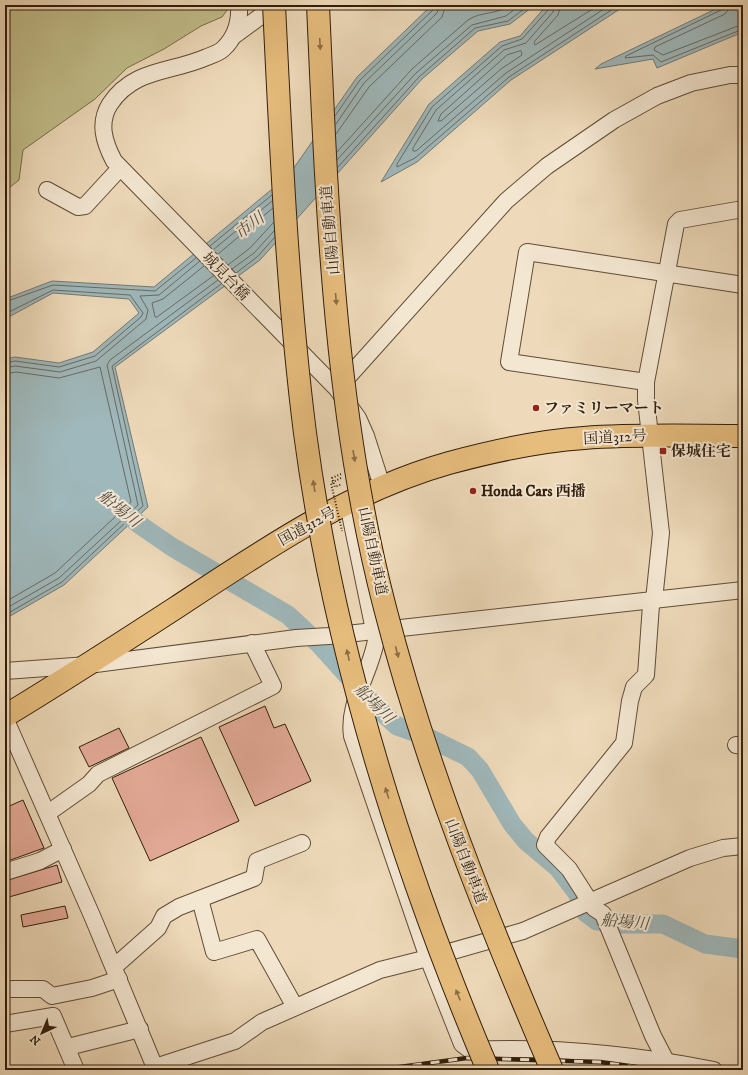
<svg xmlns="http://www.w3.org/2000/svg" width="748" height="1075" viewBox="0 0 748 1075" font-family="'IM FELL DW Pica','Noto Serif JP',serif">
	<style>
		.green { fill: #c1bd8a; stroke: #786d4a }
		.water { fill: #9fb8bb; stroke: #737a75 }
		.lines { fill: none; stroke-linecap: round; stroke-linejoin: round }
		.shore { stroke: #686a63; stroke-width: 1 }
		.river { stroke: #9fb8bb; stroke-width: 19 }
		.building { fill: #e4aa98; stroke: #301d0b }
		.minor-casing { stroke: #604c37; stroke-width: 18 }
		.highway-casing { stroke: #301d0b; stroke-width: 24 }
		.path { stroke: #301d0b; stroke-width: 2; stroke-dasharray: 1 2; stroke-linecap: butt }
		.minor { stroke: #f4e7d2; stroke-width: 16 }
		.highway { stroke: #e7bd7d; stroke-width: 22 }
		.rail-casing { stroke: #301d0b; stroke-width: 4.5 }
		.rail { stroke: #f4e7d2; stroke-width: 3; stroke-dasharray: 9; stroke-linecap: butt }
		.highway-bridge-casing { stroke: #301d0b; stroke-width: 24; stroke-linecap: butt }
		.path-bridge { stroke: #301d0b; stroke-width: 2; stroke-dasharray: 1 2; stroke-linecap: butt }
		.highway-bridge { stroke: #e7bd7d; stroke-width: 22 }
		.oneway { fill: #8c6d44 }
		.poi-dot { fill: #8f2418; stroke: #f4e7d2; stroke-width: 1.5 }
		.labels { text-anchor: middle; stroke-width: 4; stroke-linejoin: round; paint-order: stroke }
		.street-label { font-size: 15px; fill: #301d0b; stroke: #f4e7d2 }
		.poi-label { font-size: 15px; font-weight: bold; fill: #301d0b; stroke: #f4e7d2; text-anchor: start }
		.water-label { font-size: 16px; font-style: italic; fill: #514c40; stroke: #f4e7d2 }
	</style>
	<rect width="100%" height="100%" fill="#eedaba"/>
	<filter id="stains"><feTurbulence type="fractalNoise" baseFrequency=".005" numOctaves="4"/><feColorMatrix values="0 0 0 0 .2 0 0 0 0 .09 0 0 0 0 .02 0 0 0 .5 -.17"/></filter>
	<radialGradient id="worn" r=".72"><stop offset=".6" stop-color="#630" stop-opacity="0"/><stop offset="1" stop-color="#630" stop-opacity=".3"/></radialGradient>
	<path class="green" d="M5,5h222v5l-5,7 -21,9 -37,23 -37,19 -32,31 -72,51 -4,30 -14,11z"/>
	<g class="water">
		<path d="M432,5h103l-25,19 -32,7 -56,48 -162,181 -145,107 33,140 -84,78 -59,34v-260l10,-2 44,6 34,-11 46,-39 -10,-14 -76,-6 -48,26v-20l47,-18 102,6 135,-112 68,-98z"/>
		<path d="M547,5h79l-115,75 -94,82 -36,20 48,-78 71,-62 20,-6z"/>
		<path d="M724,5h19v27l-86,36 -4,-9 -58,10 6,-5z"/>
	</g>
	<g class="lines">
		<g class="shore">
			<path d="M550,5l-1,4 -27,30 -20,7 -70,61 -35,57v3l18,-9 94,-81 110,-72"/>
			<path d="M555,5l-2,7 -27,31 -22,7 -68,60 -23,38v3h3l90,-78 104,-68"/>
			<path d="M561,5l-3,10 -24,27 1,3 64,-40"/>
			<path d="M724,5l-3,5 -95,46 -1,2 28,-3 8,7 82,-33"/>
			<path d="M729,5l-1,5 -3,4 -70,33 -1,3 9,5 80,-31"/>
			<path d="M521,51l1,4 -21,14 -60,52h-3l3,-7 66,-59z"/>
			<path d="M335,116l25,-36 73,-70 2,-5"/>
			<path d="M336,124l28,-41 73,-70 3,-8"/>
			<path d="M336,134l33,-47 73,-70 4,-12"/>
			<path d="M337,152l75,-83 56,-49c13,-9 30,-5 42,-15"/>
			<path d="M337,160l79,-87 56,-48 34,-9 14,-11"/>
			<path d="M338,167l81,-90 56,-49 33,-7 21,-16"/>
			<path d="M210,246l62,-51"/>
			<path d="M213,250l59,-49"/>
			<path d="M218,254l55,-46"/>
			<path d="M228,265l22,-17 24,-26"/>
			<path d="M204,266l-41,33 -11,4 3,14h2l56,-41"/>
			<path d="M232,269l22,-16 20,-22"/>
			<path d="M236,273l21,-16 18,-20"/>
			<path d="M5,302l48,-17 102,6 41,-33"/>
			<path d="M5,314l48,-24 77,5 13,18 -2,4 -46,39 -36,11 -44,-6 -10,2"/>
			<path d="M5,368l10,-2 45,6 36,-11 50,-42 2,-9 -8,-14 19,-1 41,-34"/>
			<path d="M5,374l11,-2 43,6 41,-11 31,135 -76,71 -50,29"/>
			<path d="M5,609l54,-31 79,-73 -31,-140 3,-5 108,-80"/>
			<path d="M5,615l57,-33 81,-76 -31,-140 109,-82"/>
		</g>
		<path class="river" d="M114,503l26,22 32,22 116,68 30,28 55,61 24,22 26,9 45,22 12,13 32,54 14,17 32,27 19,25 9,20 11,8 26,3h40l42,20 38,5"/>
	</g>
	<g class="building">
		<path d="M265,706l9,22 11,-4 26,57 -56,25 -36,-79z"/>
		<path d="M119,728l10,20 -40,19 -10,-20z"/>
		<path d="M201,737l38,84 -89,40 -38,-83z"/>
		<path d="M23,800l21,48 -39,14v-54z"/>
		<path d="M57,865l5,17 -53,15 -4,-16z"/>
		<path d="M65,906l3,12 -45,9 -2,-12z"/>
	</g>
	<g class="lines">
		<g class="minor-casing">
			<g id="minor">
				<path d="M239,5c1,17 -3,32 -16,44 -4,4 -11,6 -16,8 -36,16 -73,11 -97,47 -12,19 -6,38 4,57l223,228 21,29 8,18 16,50"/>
				<path d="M235,35l41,-30"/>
				<path d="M47,190l31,17 7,-1 35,-38"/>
				<path d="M646,382l-137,-20 18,-110 216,33"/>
				<path d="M339,387l167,-186 41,-35 67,-46 43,-24 34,-13 39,-8h13"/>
				<path d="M348,504l28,136c-5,32 -29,63 -24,96l76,222 34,86 8,6c83,-4 162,4 244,20"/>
				<path d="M5,671l83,-6 208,-27 33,-2 414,-46"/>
				<path d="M5,718l88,200 63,152"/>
				<path d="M736,745l7,1"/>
				<path d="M48,813l41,-29 9,-10 175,-88 -21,-43"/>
				<path d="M5,872l35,-11 23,-12"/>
				<path d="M200,899l14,53 43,-13 38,68"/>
				<path d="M114,967l44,-39 6,-12 15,-9 75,-29 3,-17 45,-18"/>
				<path d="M5,989h38l9,7 40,-8 27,-9"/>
				<path d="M5,1024l48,-8 23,54"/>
				<path d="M68,1047l72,-18"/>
				<path d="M666,1061l-13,-25 -50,-122 -9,-6 -25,-39 -24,-24 3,-8 76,-94 6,-42 4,-14 12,-12 5,-70 3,-5 7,-67 -15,-133v-18l30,-158 4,-4 63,-11"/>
				<path d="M155,1067l80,-26 27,-19 118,-52 48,-12 95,-27 167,-73 33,-10 20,-2"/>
				<path d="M556,1070l29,-2 33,2"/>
			</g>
		</g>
		<g class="highway-casing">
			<path id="highway" d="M5,716c58,-35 115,-72 172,-109 85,-56 172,-116 272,-144 44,-12 90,-22 135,-25 53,-4 106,-2 159,-2"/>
		</g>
		<path class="path" d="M341,474l-9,4 3,9 7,-3"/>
		<use href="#minor" class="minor"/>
		<use href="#highway" class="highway"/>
		<g class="rail-casing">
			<path id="rail" d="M377,1070l90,-12 133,4 59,8"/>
		</g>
		<use href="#rail" class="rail"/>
		<g class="highway-bridge-casing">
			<g id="highway-bridge">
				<path d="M274,5c7,143 13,286 31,428 29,219 97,434 183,637"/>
				<path d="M318,5c9,202 16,407 67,603 41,160 102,311 167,462"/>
			</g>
		</g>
		<path class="path-bridge" d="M341,478l-10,5 11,48"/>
		<use href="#highway-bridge" class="highway-bridge"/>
	</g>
	<defs><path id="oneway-solid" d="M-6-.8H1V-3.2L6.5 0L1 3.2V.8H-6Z"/></defs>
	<g class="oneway">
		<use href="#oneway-solid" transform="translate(320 44) rotate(87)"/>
		<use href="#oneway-solid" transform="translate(336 299) rotate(85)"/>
		<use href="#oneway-solid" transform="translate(354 456) rotate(80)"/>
		<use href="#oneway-solid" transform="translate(314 486) rotate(-99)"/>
		<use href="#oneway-solid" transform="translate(397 652) rotate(75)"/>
		<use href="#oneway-solid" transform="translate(348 655) rotate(-103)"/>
		<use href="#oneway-solid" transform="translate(387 793) rotate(-107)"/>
		<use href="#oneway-solid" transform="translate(458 995) rotate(-112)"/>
	</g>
	<g class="poi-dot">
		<circle cx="536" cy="408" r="4"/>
		<rect x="659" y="447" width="8" height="8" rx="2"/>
		<circle cx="473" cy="491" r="4"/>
	</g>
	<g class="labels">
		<g class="street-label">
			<text transform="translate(330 230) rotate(-95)" y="5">山陽自動車道</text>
			<text transform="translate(226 276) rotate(46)" y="5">城見台橋</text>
			<text transform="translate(615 437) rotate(-3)" y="5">国道312号</text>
			<text transform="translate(307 526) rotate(-29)" y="5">国道312号</text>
			<text transform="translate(373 551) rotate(78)" y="5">山陽自動車道</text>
			<text transform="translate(466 861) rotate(69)" y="5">山陽自動車道</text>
		</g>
		<g class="poi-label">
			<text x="544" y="413">ファミリーマート</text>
			<text x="671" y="456">保城住宅</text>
			<text x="481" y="496">Honda Cars 西播</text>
		</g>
		<g class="water-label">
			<text transform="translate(249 225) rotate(-37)" y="6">市川</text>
			<text transform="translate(120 508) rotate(39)" y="6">船場川</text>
			<text transform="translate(375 703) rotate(45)" y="6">船場川</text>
			<text transform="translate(625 921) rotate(5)" y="6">船場川</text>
		</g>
	</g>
	<rect width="748" height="1075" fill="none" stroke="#eedaba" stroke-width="20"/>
	<rect x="6" y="6" width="736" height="1063" fill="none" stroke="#301d0b" stroke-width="2"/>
	<rect x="10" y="10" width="728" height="1055" fill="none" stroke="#301d0b"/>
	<g transform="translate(42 1033) rotate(224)" stroke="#f4e7d2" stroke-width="3" paint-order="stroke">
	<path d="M0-3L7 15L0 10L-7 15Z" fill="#301d0b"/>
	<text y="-6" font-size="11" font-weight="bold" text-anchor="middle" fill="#301d0b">N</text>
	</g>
	<rect width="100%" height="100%" filter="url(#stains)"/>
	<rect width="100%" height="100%" fill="url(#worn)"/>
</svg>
